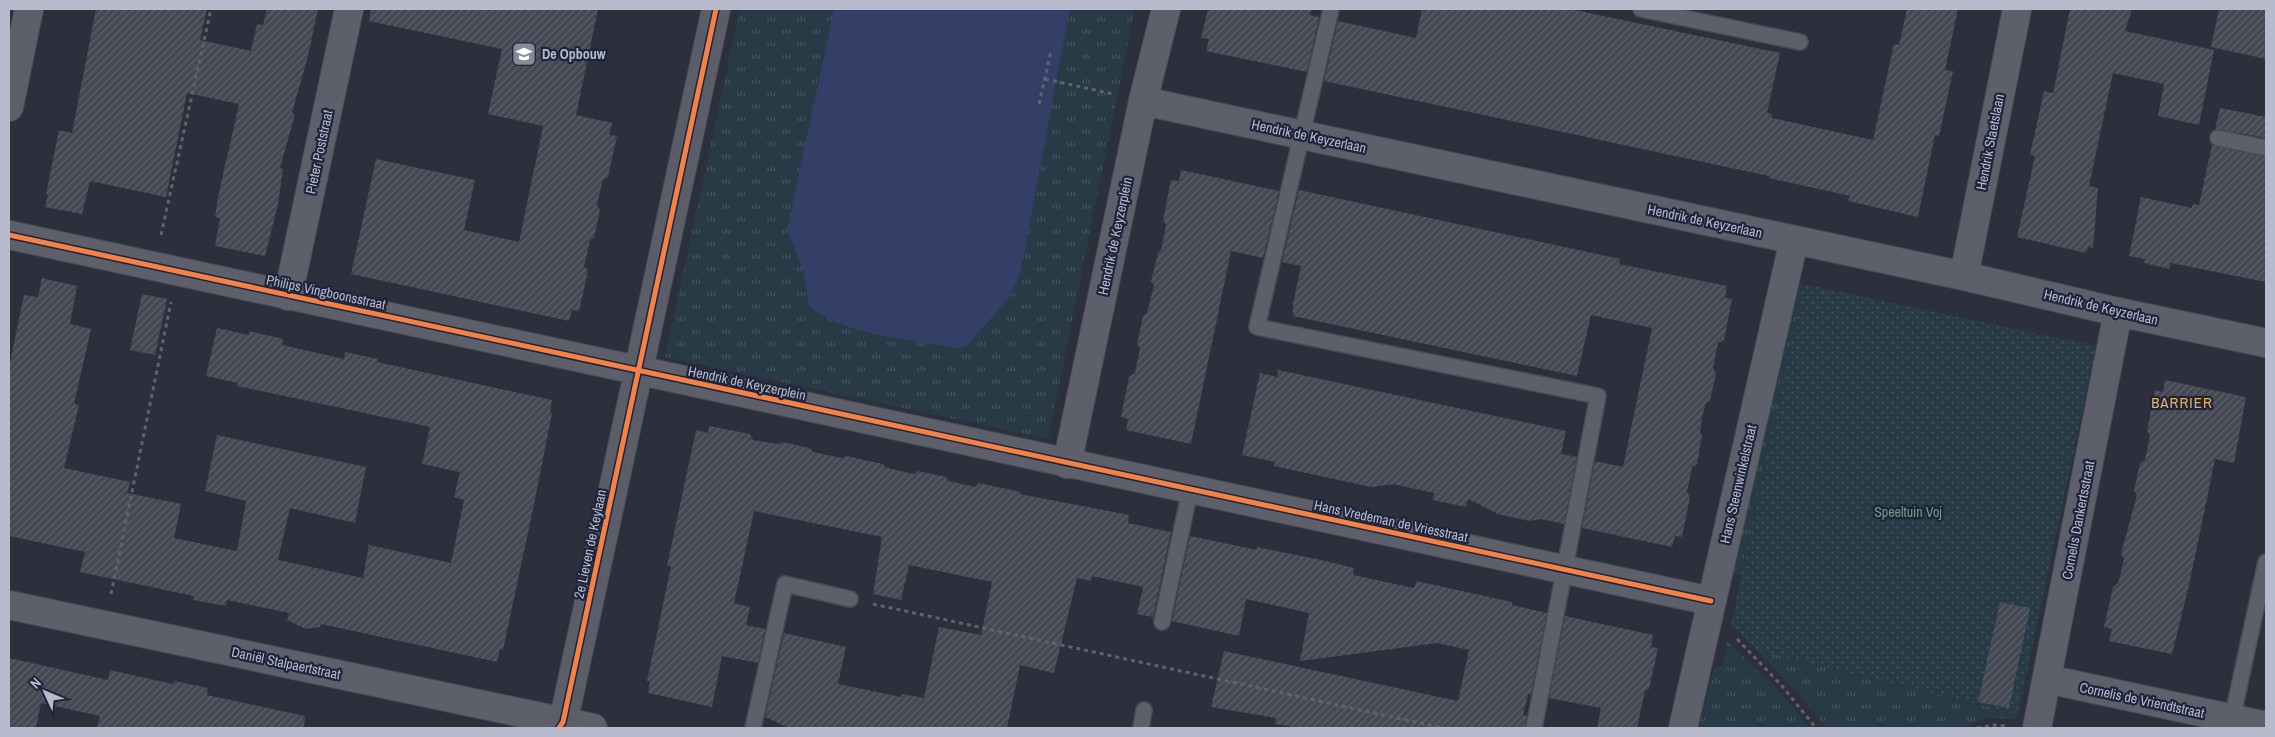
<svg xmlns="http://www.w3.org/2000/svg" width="2275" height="737" viewBox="0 0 2275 737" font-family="'Archivo Narrow',sans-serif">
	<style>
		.grass { fill: url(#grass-tufts) }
		.park { fill: url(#park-dots) }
		.water { fill: #343f68 }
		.building { fill: url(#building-hatch) }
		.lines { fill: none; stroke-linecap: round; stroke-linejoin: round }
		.service-casing { stroke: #494c56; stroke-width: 18 }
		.minor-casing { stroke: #494c56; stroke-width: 30 }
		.secondary-casing { stroke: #494c56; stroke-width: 30 }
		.path { stroke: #5f636d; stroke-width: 3; stroke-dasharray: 4 4; stroke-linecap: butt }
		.service { stroke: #5d606a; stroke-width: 15 }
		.minor { stroke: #5d606a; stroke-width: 28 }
		.secondary { stroke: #5b5e69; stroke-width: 28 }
		.cycleway-casing { stroke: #1e243a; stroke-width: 8 }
		.cycleway { stroke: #f48246; stroke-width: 5 }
		.labels { text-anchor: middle; stroke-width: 4.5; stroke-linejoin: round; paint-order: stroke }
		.poi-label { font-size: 14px; font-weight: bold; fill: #b7bbce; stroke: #1e243a; text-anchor: start }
		.street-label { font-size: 14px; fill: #b7bbce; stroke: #1e243a }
		.park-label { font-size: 14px; fill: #6ba182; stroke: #1e243a }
		.neighbourhood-label { font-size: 15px; letter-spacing: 1px; fill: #e0af5f; stroke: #1e243a }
	</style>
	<defs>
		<pattern id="grass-tufts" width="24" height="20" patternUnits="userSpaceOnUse" patternTransform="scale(1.25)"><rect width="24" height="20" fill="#273a45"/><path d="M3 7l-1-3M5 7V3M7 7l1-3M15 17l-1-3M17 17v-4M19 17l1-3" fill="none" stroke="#44555f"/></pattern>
		<pattern id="park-dots" width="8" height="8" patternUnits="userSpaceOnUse" patternTransform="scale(1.25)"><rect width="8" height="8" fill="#273a45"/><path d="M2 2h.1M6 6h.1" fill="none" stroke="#44555f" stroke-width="1.8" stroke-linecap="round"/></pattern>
		<pattern id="building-hatch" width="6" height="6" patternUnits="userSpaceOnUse" patternTransform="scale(1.25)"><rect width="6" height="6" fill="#444853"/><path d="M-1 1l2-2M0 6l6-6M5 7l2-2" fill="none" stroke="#5d606b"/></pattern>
	</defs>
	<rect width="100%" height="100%" fill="#2c303d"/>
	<g class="grass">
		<path d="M740,9h94l-47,221 16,40 6,36 157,40 42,-46 12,-25 50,-266h65l-87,430 -383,-82z"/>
		<path d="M1794,282l9,2 -62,290 -9,-1z"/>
		<path d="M1727,641l50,48 33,39h-111l15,-62 8,1z"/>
		<path d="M1757,650l261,64 -2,5 -32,-1 -22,10h-136l-21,-27z"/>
	</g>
	<path class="park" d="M1803,284l293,62 -78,368 -261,-64 -26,-26z"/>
	<path class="water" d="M834,9h236l-50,266 -12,25 -42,46 -9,2c-47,-9 -111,-12 -148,-42l-6,-36 -16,-40z"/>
	<g class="building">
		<path d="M96,9h111l-7,31 51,11 6,-27 6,1 4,-16h51l-11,51 -15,53 3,1 -15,54 3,1 -5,35 -13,52 -50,-10 5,-28 -5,-1 3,-20 21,-93 -52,-11 -21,104 -76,-16 -8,33 -37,-7 3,-13h-2l13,-64 13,3z"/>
		<path d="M371,9h227l-22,106 36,8 -3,12 8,1 -9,41 -5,3 -3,11 -3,14 3,5 -6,28 -4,2 -3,14 -3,12 4,5 -9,40 -7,-1 -3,11 -218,-47 25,-115 99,21 -11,50 55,12 24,-116 -55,-12 14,-65 -133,-28z"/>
		<path d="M1208,9h104l-2,6 9,2 -12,55 -101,-21 3,-12 -8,-1z"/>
		<path d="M1422,9h148l210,44 -13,60 5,1v4l101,22 21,-96 5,1 8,-36h51l-13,61 8,1 -14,65 -4,-1 -17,82 -70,-16 2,-5 -81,-18v-2l-445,-95 14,-60 78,17z"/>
		<path d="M2070,9h62l-7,22 89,19 -15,75 -41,-9 6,-32 -51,-11 -24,113 9,2 -5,60 -5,-1 -2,6 -69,-16 18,-81 -5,-1 14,-64 9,2z"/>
		<path d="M2219,9h47v50l-55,-12z"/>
		<path d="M2220,108l46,9v21l-51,-9z"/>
		<path d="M2212,145l54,12v125l-95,-19 -2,6 -25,-6 1,-4 -16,-3 12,-59 51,11 1,-4 6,1z"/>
		<path d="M1181,170l98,21 -16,67 -32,-7 -40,193 -65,-14 2,-11 -7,-2 8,-40 6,-4 5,-25 -3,-4 6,-28 4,-3 7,-28 -3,-4 7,-28 3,-3 3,-14 2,-11 -3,-5 8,-40 8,1z"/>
		<path d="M1299,190l321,69 -1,5 108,22 -2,12 7,1 -8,41 -6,3 -5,25 3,5 -6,28 -4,2 -4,14 -2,15 2,3 -5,29 -5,3 -5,25 3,5 -8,40 -7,-1 -3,11 -90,-19 13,-67 28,6 29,-139 -61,-13 -14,61 -284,-60v-12l8,-38 -19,-4z"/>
		<path d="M42,278l35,8 -7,38 21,5 -17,75 5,1 -15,63 66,14 -3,11 54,11 -7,34 63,13 9,-50 -41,-10 12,-56 149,32 -11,56 -65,-15 -12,52 85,18 6,-33 82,18 13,-63 -10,-3 6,-25 -38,-8 8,-37 -193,-41 1,-3 -32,-7 11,-48 32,7v-4l34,8 -1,6 62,14 1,-7 33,7 -1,3 175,38 -2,12 2,1 -20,101 -29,136 -3,-1 -3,13 -176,-38 -1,3 -14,2 -19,-9 2,-7 -62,-13 -1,6 -33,-6 1,-4 -114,-24 5,-20 -76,-16v-169l15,-72 14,2z"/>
		<path d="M142,294l25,5 -12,56 -25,-5z"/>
		<path d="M1278,370l288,61 -5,23 16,3 -13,67 -23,-5 -11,2 -32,-7 -30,-15 -2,8 -33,-7 1,-7 -41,-9 -22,3 -97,-21 1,-4 -33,-7 18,-82 17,4z"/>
		<path d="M2165,380l81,17 -12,66 -19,-4 -25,122 -18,73 -63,-13 3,-12 -8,-2 9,-40 5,-4 3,-11 3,-13 -3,-5 16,-59 -3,-4 6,-28 5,-3 5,-25 -3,-4 8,-41 8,2z"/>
		<path d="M709,426l41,8 3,6 26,4 3,-2 28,6 3,4 14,3 15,3 4,-2 37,8 2,3 15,4 14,3 4,-3 28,6 3,4 26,6 4,-4 42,9 -1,2 109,21 -1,8 43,9 -18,85 -16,-3 6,-27 -51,-11 -1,5 -14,-3 -23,95 -34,-8 -13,63h-218l-24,-11 19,-84 62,14 -8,37 63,13 1,-3 22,4 15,-71 42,8 11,-53 -83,-17 -8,35 -28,-6 9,-57 -128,-26 -20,92 16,4 -4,18 19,4 -7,34 -36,-7 -10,51 -64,-14 2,-12h-3l24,-115h-4l29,-136 12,3z"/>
		<path d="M1190,536l67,14v-3l64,13 33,8 -1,7 61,13 2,-7 96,21v3l35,8 -16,81h-3l-5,21 4,1 -2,12h-226l-24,-4 1,-6 -65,-11 13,-56 234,50 11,-51 -32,-7 -137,18 9,-48 -63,-14 -7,37 -67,-15z"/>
		<path d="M2000,602l30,6 -21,100 -31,-6z"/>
		<path d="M1565,616l88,19 -2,12 7,1 -9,41 -4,2 -8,37h-40l4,-20 -52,-10z"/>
		<path d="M9,658l99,22 2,-10 63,14 1,-3 34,7 -1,7 98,21 -1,12h-207l3,-12 -59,-13 -5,25h-27z"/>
	</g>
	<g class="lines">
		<g class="service-casing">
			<g id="service">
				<path d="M1331,9l-74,318 341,69 -64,332"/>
				<path d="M1641,9l159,33"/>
				<path d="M2218,138l48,10"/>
				<path d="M1162,622l28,-132"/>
				<path d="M2231,724l35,-162"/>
				<path d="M753,728l32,-144 65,15"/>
				<path d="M1141,728l3,-18"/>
			</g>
		</g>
		<g class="minor-casing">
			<g id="minor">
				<path d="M1143,101l821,175 154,36 148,31"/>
				<path d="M9,107l20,-98"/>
				<path d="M9,235l1702,366"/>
				<path d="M1964,276l53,-267"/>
				<path d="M288,296l61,-287"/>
				<path d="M1067,464l76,-363 23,-92"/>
				<path d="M9,605l584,123"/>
				<path d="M2047,679l219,47"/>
				<path d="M1683,728l111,-488"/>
				<path d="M2037,728l81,-416"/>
			</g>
		</g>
		<g class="secondary-casing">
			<path id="secondary" d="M562,728l154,-719"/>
		</g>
		<g class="path">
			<path d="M1045,79l68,15"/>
			<path d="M1039,104l12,-53"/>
			<path d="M161,235l50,-226"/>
			<path d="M111,594l60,-292"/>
			<path d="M873,604l570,124"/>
			<path d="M1737,639l45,47 34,42"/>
			<path d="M1977,728l17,-3 12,1"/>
		</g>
		<use href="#service" class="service"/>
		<use href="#minor" class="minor"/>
		<use href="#secondary" class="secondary"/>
		<g class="cycleway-casing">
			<g id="cycleway">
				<path d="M9,235l1702,366"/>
				<path d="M559,728l4,-6 153,-713"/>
			</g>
		</g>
		<use href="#cycleway" class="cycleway"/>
	</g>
	<defs>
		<g id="school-square" transform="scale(1.25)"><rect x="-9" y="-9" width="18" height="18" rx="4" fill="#868a9b" stroke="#1e243a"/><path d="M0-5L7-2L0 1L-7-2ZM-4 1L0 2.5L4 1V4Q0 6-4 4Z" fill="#fff"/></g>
	</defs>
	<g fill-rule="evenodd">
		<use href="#school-square" x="524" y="54"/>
	</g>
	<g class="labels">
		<g class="poi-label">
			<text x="542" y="59">De Opbouw</text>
		</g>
		<g class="street-label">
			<text transform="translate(1309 136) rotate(12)" y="5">Hendrik de Keyzerlaan</text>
			<text transform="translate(1990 142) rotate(-79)" y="5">Hendrik Staetslaan</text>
			<text transform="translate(319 152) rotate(-78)" y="5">Pieter Poststraat</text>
			<text transform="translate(1705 221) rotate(12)" y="5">Hendrik de Keyzerlaan</text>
			<text transform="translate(1115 236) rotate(-78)" y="5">Hendrik de Keyzerplein</text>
			<text transform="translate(326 292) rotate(12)" y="5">Philips Vingboonsstraat</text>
			<text transform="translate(2101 307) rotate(13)" y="5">Hendrik de Keyzerlaan</text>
			<text transform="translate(747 383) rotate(12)" y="5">Hendrik de Keyzerplein</text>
			<text transform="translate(1738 484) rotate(-77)" y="5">Hans Steenwinkelstraat</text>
			<text transform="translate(2078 520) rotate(-79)" y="5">Cornelis Dankertsstraat</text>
			<text transform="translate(1391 521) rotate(12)" y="5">Hans Vredeman de Vriesstraat</text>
			<text transform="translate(590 544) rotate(-78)" y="5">2e Lieven de Keylaan</text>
			<text transform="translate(286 663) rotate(12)" y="5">Daniël Stalpaertstraat</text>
			<text transform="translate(2142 700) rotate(12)" y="5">Cornelis de Vriendtstraat</text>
		</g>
		<g class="park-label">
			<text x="1908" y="517">Speeltuin Voj</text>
		</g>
		<g class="neighbourhood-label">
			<text x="2182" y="408">BARRIER</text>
		</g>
	</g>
	<rect width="2275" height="737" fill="none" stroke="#b7bbce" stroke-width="20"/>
	<g transform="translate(45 692) rotate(314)" stroke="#1e243a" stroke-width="4" paint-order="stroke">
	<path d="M0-4L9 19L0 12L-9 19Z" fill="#b7bbce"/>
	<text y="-8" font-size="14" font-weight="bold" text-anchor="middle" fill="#b7bbce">N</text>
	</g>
</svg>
